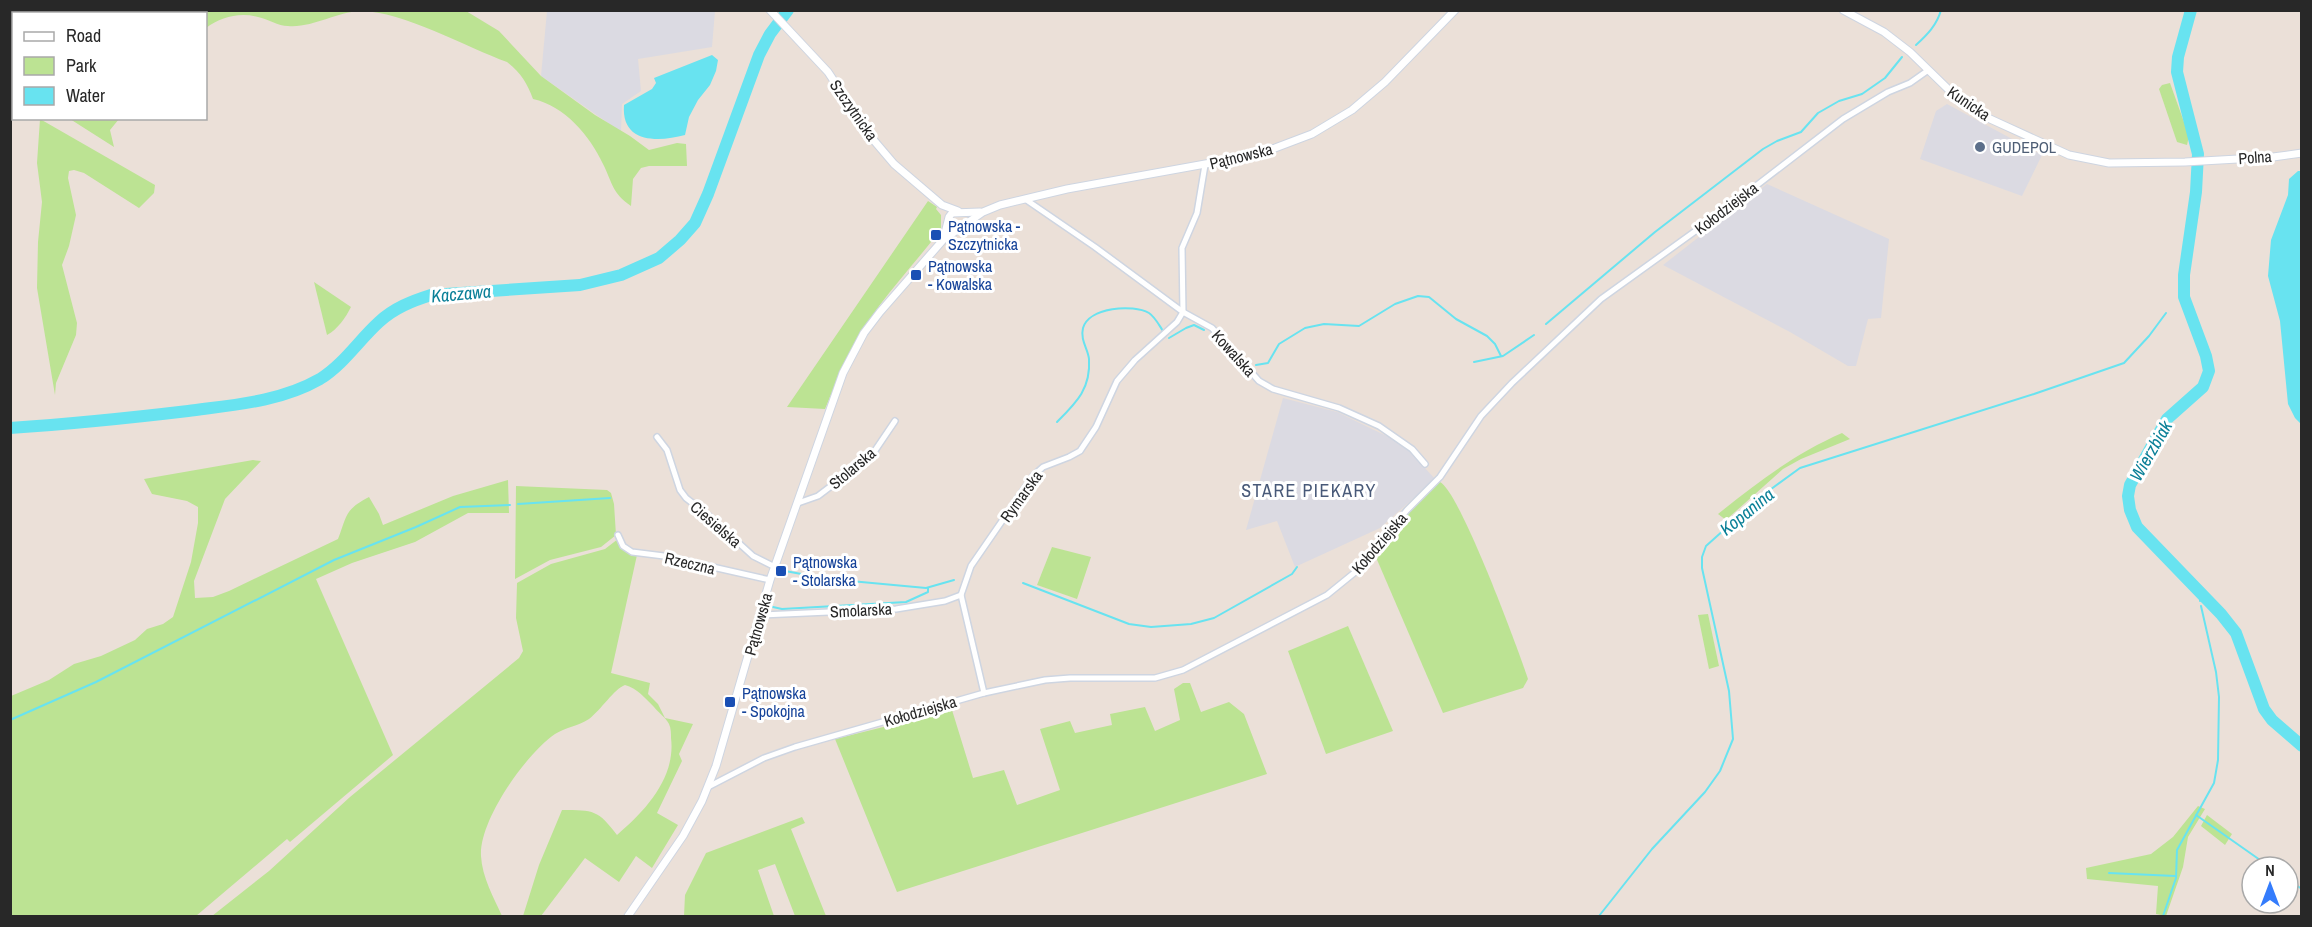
<svg xmlns="http://www.w3.org/2000/svg" width="2312" height="927" viewBox="0 0 2312 927" font-family="'Archivo Narrow',sans-serif">
	<style>
		.industrial { fill: #dbdae2 }
		.green { fill: #bce393 }
		.water { fill: #68e3f0 }
		.lines { fill: none; stroke-linecap: round; stroke-linejoin: round }
		.stream { stroke: #68e3f0; stroke-width: 2 }
		.river { stroke: #68e3f0; stroke-width: 12 }
		.minor-casing { stroke: #ced5e1; stroke-width: 8 }
		.tertiary-casing { stroke: #ced5e1; stroke-width: 9 }
		.minor { stroke: #fff; stroke-width: 5 }
		.tertiary { stroke: #fff; stroke-width: 7 }
		.service-dot { fill: #5c6f8a; stroke: #fff; stroke-width: 2 }
		.transit-dot { fill: #1a4fb4; stroke: #fff; stroke-width: 2 }
		.labels { text-anchor: middle; stroke-width: 6; stroke-linejoin: round; paint-order: stroke }
		.street-label { font-size: 16px; fill: #282828; stroke: #fff }
		.service-label { font-size: 16px; fill: #4e5e75; stroke: #fff; text-anchor: start }
		.transit-label { font-size: 16px; fill: #164399; stroke: #fff; text-anchor: start }
		.water-label { font-size: 18px; font-style: italic; fill: #0b8098; stroke: #fff }
		.neighbourhood-label { font-size: 18px; letter-spacing: 1.5px; fill: #485978; stroke: #fff }
	</style>
	<rect width="100%" height="100%" fill="#ebe0d8"/>
	<g class="industrial">
		<path d="M547,11h168l-3,36 -74,12 3,32 -19,13 -1,28 -80,-56z"/>
		<path d="M1947,104l95,51 -20,41 -102,-37 16,-48z"/>
		<path d="M1767,184l122,55 -8,79 -13,1 -12,47h-8l-58,-34 -127,-67z"/>
		<path d="M1283,398l54,14 66,32 32,35 -55,49 -85,39 -18,-46 -31,9z"/>
	</g>
	<g class="green">
		<path d="M145,11h321l33,20 42,45 54,39 35,21 19,14 28,-7 9,1 1,22h-38l-8,2 -8,11 -2,27c-19,-13 -18,-22 -28,-42 -13,-28 -38,-58 -70,-65 -6,-16 -12,-26 -26,-37 -39,-14 -107,-52 -147,-51 -24,1 -47,17 -72,15 -10,0 -20,-7 -30,-9 -19,-5 -37,0 -52,11v-14l-63,-1z"/>
		<path d="M2170,83l19,53 -2,9 -10,-3 -18,-53 3,-4z"/>
		<path d="M40,119l115,66 -1,8 -15,15 -55,-35 -10,-3 -5,1 -1,7 8,37 -7,31 -7,19 15,58 -1,12 -20,48 -1,12 -18,-107 1,-46 4,-40 -5,-39z"/>
		<path d="M70,119h49l-9,11 4,17z"/>
		<path d="M928,201l9,6 -1,2 5,6v14l-8,5 2,3c-18,23 -38,45 -56,69 -23,32 -39,67 -54,103l-38,-2z"/>
		<path d="M314,282l37,25c-5,10 -14,23 -24,28z"/>
		<path d="M1842,433l8,6 -49,20 -18,10 -57,51 -8,-6c40,-32 78,-61 124,-81z"/>
		<path d="M253,460l8,1 -36,38 -31,82 1,17 18,-1 16,-6 109,-52c9,-23 6,-29 31,-42l10,17 4,11 70,-29 55,-16 1,33h-41l-53,29 -63,21 -36,16 77,176 -103,87 -3,-3 -91,77h-185v-220l38,-16 25,-16 27,-8 34,-16 12,-11 16,-5 10,-7 18,-55 7,-39v-16l-11,-6 -35,-7 -8,-15z"/>
		<path d="M1440,482c20,10 78,167 88,197l-5,9 -80,25 -68,-158 34,-42z"/>
		<path d="M516,486l91,4 4,3 3,11 2,31 -15,12 -51,13 -35,19z"/>
		<path d="M618,539l5,11 14,5 -26,118 39,10 -2,11 10,10 7,14 28,6 -14,30 3,7 -25,52 21,12 -26,43 -16,-12 -17,26 -34,-24 -44,58h-18l16,-51 23,-55c32,0 36,0 55,25 28,-24 59,-57 54,-97 0,-4 0,-10 -2,-14 -3,-6 -11,-12 -15,-17 -9,-9 -17,-19 -29,-22 -11,4 -24,25 -36,34 -10,7 -23,8 -34,15 -29,20 -76,86 -74,122 1,21 13,42 21,60h-290l57,-45 81,-74 169,-139 4,-7 -7,-33 1,-35 34,-19 54,-15z"/>
		<path d="M1052,547l39,10 -14,42 -40,-14z"/>
		<path d="M1708,614l11,52 -10,3 -11,-54z"/>
		<path d="M1348,626l45,105 -67,23 -38,-103z"/>
		<path d="M1183,683h7l11,29 28,-10 15,12 23,60 -370,118 -62,-153 117,-29 21,68 31,-8 13,35 43,-15 -20,-61 30,-8 5,12 37,-8 -2,-11 35,-7 10,24 25,-11 -6,-31z"/>
		<path d="M2198,806l7,3 -17,28 -5,30 -17,49 -10,-2 2,-28 -71,-7 -1,-11 65,-14 22,-17z"/>
		<path d="M2207,815l25,19 -7,11 -24,-19z"/>
		<path d="M802,817l3,6 -14,6 35,87h-31l-20,-52 -17,6 16,46h-90l1,-21 21,-42z"/>
	</g>
	<g class="water">
		<path d="M712,55l6,5 -2,11 -6,14 -12,15 -9,17 -4,18c-26,7 -64,9 -61,-30l28,-16 4,-6 -2,-5z"/>
		<path d="M2298,171h3v253l-6,-6 -7,-14 -8,-83 -12,-45 3,-36 17,-45 1,-16z"/>
	</g>
	<g class="lines">
		<g class="stream">
			<path d="M1916,45c11,-10 21,-20 25,-35"/>
			<path d="M1546,324l109,-92 108,-83 14,-8 24,-9 17,-19 21,-12 23,-7 23,-16 17,-21"/>
			<path d="M1169,338l17,-10 8,-3 10,5"/>
			<path d="M1474,362l29,-6 31,-21"/>
			<path d="M1256,365l12,-2 11,-19 26,-16 19,-4 35,2 36,-22 23,-8 11,1 27,22 31,17 8,8 6,12"/>
			<path d="M1057,422c19,-19 34,-33 32,-63 -1,-10 -9,-19 -6,-31 6,-21 50,-24 66,-15 6,4 10,12 14,18"/>
			<path d="M518,504l92,-6"/>
			<path d="M785,571l44,8 97,9 28,-8"/>
			<path d="M1023,583l106,41 22,3 40,-3 23,-6 78,-44 5,-7"/>
			<path d="M2200,593v8"/>
			<path d="M773,607l9,2 124,-7 22,-10v-4"/>
			<path d="M10,720l86,-38 238,-122 82,-33 44,-20 50,-2"/>
			<path d="M2196,815l74,52"/>
			<path d="M2109,873l66,3"/>
			<path d="M2288,880l14,9"/>
			<path d="M1599,916l53,-67 53,-57 15,-21 13,-32 -4,-48 -27,-123v-11l4,-11 57,-51 37,-27 234,-74 90,-31 25,-27 17,-23"/>
			<path d="M2163,916l13,-38 1,-28 37,-67 4,-23 1,-63 -3,-25 -15,-66"/>
		</g>
		<g class="river">
			<path d="M2191,10l-13,47 -1,15 21,82 -2,38 -12,83v22l22,59 3,15 -6,16 -36,32 -37,66 -2,11 2,14 7,17 84,87 15,19 28,76 8,11 30,26"/>
			<path d="M10,428c60,-4 119,-10 178,-17 44,-6 92,-9 132,-32 24,-15 39,-39 59,-57 15,-14 33,-21 52,-27l149,-10 41,-10 38,-17 21,-18 15,-17 13,-29 51,-139 11,-21 18,-24"/>
		</g>
		<g class="minor-casing">
			<g id="minor">
				<path d="M1025,199l70,48 88,65 29,16 47,53 14,8 66,19 40,18 33,23 13,15"/>
				<path d="M657,437l10,13 13,40 6,8 23,18 44,40 22,11"/>
				<path d="M798,503l20,-7 54,-41 23,-34"/>
				<path d="M618,535l5,11 9,6 32,4 106,24"/>
				<path d="M760,615l136,-6 49,-8 16,-6"/>
				<path d="M984,693l-23,-98 10,-29 62,-90 10,-9 26,-10 11,-6 16,-24 21,-46 18,-21 42,-38 6,-10 -1,-64 15,-35 8,-48"/>
				<path d="M708,787l56,-29 31,-11 189,-54 61,-13 25,-2h85l28,-8 144,-75 32,-26 48,-59 33,-33 41,-61 31,-33 89,-84 125,-90 117,-90 45,-27 22,-9 17,-12"/>
			</g>
		</g>
		<g class="tertiary-casing">
			<g id="tertiary">
				<path d="M770,10l58,62 43,65 23,27 48,41 16,6"/>
				<path d="M1843,10l41,22 26,20 39,38 39,28 81,37 40,8 76,-1 88,-5 29,-4"/>
				<path d="M944,237l5,-20 3,-4 28,-1"/>
				<path d="M628,916l55,-80 19,-35 14,-35 54,-186 73,-207 21,-40 16,-21 63,-72 40,-28 17,-7 67,-16 177,-32 31,-9 37,-14 40,-24 33,-28 70,-72"/>
			</g>
		</g>
		<use href="#minor" class="minor"/>
		<use href="#tertiary" class="tertiary"/>
	</g>
	<circle class="service-dot" cx="1980" cy="147" r="6"/>
	<g class="transit-dot">
		<rect x="930" y="229" width="12" height="12" rx="3"/>
		<rect x="910" y="269" width="12" height="12" rx="3"/>
		<rect x="775" y="565" width="12" height="12" rx="3"/>
		<rect x="724" y="696" width="12" height="12" rx="3"/>
	</g>
	<g class="labels">
		<g class="street-label">
			<text transform="translate(1969 103) rotate(34)" y="6">Kunicka</text>
			<text transform="translate(854 110) rotate(55)" y="6">Szczytnicka</text>
			<text transform="translate(1241 156) rotate(-14)" y="6">Pątnowska</text>
			<text transform="translate(2255 157) rotate(-4)" y="6">Polna</text>
			<text transform="translate(1726 208) rotate(-37)" y="6">Kołodziejska</text>
			<text transform="translate(1234 353) rotate(48)" y="6">Kowalska</text>
			<text transform="translate(852 468) rotate(-40)" y="6">Stolarska</text>
			<text transform="translate(1021 496) rotate(-54)" y="6">Rymarska</text>
			<text transform="translate(716 524) rotate(41)" y="6">Ciesielska</text>
			<text transform="translate(1379 543) rotate(-49)" y="6">Kołodziejska</text>
			<text transform="translate(690 563) rotate(13)" y="6">Rzeczna</text>
			<text transform="translate(861 610) rotate(-3)" y="6">Smolarska</text>
			<text transform="translate(758 624) rotate(-74)" y="6">Pątnowska</text>
			<text transform="translate(920 711) rotate(-16)" y="6">Kołodziejska</text>
		</g>
		<g class="service-label">
			<text x="1992" y="153">GUDEPOL</text>
		</g>
		<g class="transit-label">
			<text x="948" y="232">Pątnowska -<tspan x="948" dy="18">Szczytnicka</tspan></text>
			<text x="928" y="272">Pątnowska<tspan x="928" dy="18">- Kowalska</tspan></text>
			<text x="793" y="568">Pątnowska<tspan x="793" dy="18">- Stolarska</tspan></text>
			<text x="742" y="699">Pątnowska<tspan x="742" dy="18">- Spokojna</tspan></text>
		</g>
		<g class="water-label">
			<text transform="translate(461 294) rotate(-5)" y="6">Kaczawa</text>
			<text transform="translate(2151 451) rotate(-60)" y="6">Wierzbiak</text>
			<text transform="translate(1747 512) rotate(-39)" y="6">Kopanina</text>
		</g>
		<g class="neighbourhood-label">
			<text x="1309" y="497">STARE PIEKARY</text>
		</g>
	</g>
	<rect width="2312" height="927" fill="none" stroke="#282828" stroke-width="24"/>
	<rect x="12" y="12" width="195" height="108" fill="#ffffff" stroke="#a9a9a9" stroke-width="1.5"/>
	<rect x="24" y="32" width="30" height="9" fill="#ffffff" stroke="#a9a9a9" stroke-width="1.5"/>
	<text x="66" y="42" font-size="18" fill="#282828">Road</text>
	<rect x="24" y="57" width="30" height="18" fill="#bce393" stroke="#a9a9a9" stroke-width="1.5"/>
	<text x="66" y="72" font-size="18" fill="#282828">Park</text>
	<rect x="24" y="87" width="30" height="18" fill="#68e3f0" stroke="#a9a9a9" stroke-width="1.5"/>
	<text x="66" y="102" font-size="18" fill="#282828">Water</text>
	<g transform="translate(2270 885)"><circle r="28" fill="#ffffff" stroke="#a9a9a9" stroke-width="1.5"/>
	<path d="M0-4.5L10 22L0 15L-10 22Z" fill="#347cfc"/>
	<text y="-9" font-size="16" font-weight="bold" text-anchor="middle" fill="#282828">N</text>
	</g>
</svg>
